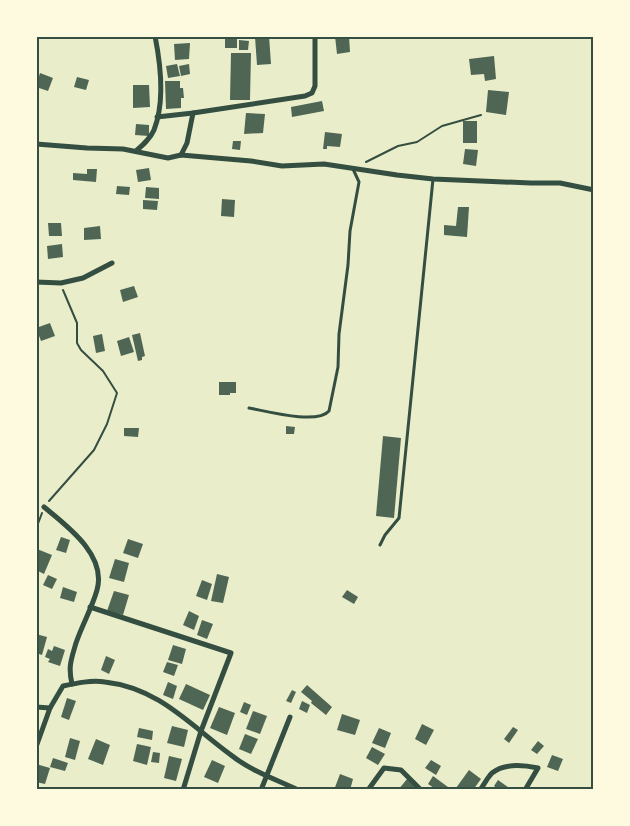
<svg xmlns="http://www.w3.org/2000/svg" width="630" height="826" viewBox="0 0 630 826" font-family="'Roboto Condensed',sans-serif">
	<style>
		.building { fill: #4f6655 }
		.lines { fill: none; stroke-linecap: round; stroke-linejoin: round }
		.path { stroke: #344e41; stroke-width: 2 }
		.service { stroke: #344e41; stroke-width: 3 }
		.minor { stroke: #344e41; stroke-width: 5 }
		.neatline { fill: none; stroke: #344e41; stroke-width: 2 }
	</style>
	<rect width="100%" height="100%" fill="#e9edc9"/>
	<g class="building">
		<rect x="225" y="36" width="12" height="12"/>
		<path d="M269,36l2,28 -14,1 -2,-28z"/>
		<path d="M335,36h14l1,16 -13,2z"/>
		<path d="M239,40l10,1 -1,9h-9z"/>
		<path d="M190,43l-1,16 -14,1 -1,-16z"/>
		<path d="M231,53h20l-1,47h-20z"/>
		<path d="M494,56l2,23 -11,2 -1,-7 -13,1 -2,-16z"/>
		<path d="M177,64l3,12 -12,2 -2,-12z"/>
		<path d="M189,64l1,10 -9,2 -2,-10z"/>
		<path d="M40,73l13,5 -5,13 -12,-4z"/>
		<path d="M77,77l12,3 -3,10 -12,-3z"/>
		<path d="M165,81h15v7h3l1,10h-3v10l-15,1z"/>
		<path d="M133,85h16l1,22 -17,1z"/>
		<path d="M488,90l21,2 -3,23 -20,-3z"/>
		<path d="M322,101l2,10 -32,6 -1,-10z"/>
		<path d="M246,113l19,1 -2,19 -19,1z"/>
		<rect x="463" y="121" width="14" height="22"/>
		<path d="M136,124l13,1v11l-14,-1z"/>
		<path d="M325,132l17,2 -2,13 -13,-1v3h-4z"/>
		<path d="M233,141h8l-1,9 -8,-1z"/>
		<path d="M465,149l13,1 -2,16 -13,-2z"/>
		<path d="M149,168l2,12 -13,2 -2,-12z"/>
		<path d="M87,169h10l-1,13 -23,-2v-7l14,1z"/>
		<path d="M117,186l13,1 -1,8 -13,-1z"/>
		<path d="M146,187l13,1v11l-14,-1z"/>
		<path d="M222,199l13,1 -1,17 -13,-1z"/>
		<path d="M143,200l15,1 -1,9 -14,-1z"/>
		<path d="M458,207h11l-2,30 -23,-2v-10l12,1z"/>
		<path d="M48,223h13l1,13h-13z"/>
		<path d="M100,226l1,13 -17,1v-12z"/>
		<path d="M62,244l1,13 -15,2 -1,-13z"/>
		<path d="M134,286l4,11 -15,5 -3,-12z"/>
		<path d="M50,323l5,13 -14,5 -5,-13z"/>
		<path d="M140,333l5,23 -3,1v3l-4,1 -6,-26z"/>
		<path d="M102,334l3,17 -9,2 -3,-17z"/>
		<path d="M129,337l5,15 -13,4 -4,-15z"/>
		<path d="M219,382h17v11h-6v2h-11z"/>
		<path d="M286,426l9,1 -1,7h-8z"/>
		<path d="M124,428h15l-1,9 -14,-1z"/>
		<path d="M383,436l18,2 -7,80 -18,-2z"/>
		<path d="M61,537l9,3 -4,13 -10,-3z"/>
		<path d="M128,539l15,5 -5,14 -15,-5z"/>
		<path d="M37,549l15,6 -8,19 -8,-4z"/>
		<path d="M115,559l14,4 -5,19 -15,-4z"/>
		<path d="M217,574l12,3 -6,26 -12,-2z"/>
		<path d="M48,575l9,4 -5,10 -9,-4z"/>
		<path d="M202,580l10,4 -5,16 -11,-4z"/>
		<path d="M63,587l14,5 -3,10 -14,-4z"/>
		<path d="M347,590l11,7 -4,7 -12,-7z"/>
		<path d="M114,591l15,4 -6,20 -16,-4z"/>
		<path d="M189,611l10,5 -5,14 -11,-5z"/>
		<path d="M202,620l11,4 -6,15 -10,-4z"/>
		<path d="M36,634l11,3 -5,18 -6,-2z"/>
		<path d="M173,645l13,4 -4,15 -14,-4z"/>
		<path d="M54,646l11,4 -5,16 -12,-4 2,-3 -5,-2 3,-8 4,2z"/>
		<path d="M106,656l9,4 -6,14 -8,-4z"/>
		<path d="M167,662l11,3 -4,11 -11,-4z"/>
		<path d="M168,682l9,4 -4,13 -10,-4z"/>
		<path d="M186,684l24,11 -7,15 -24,-11z"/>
		<path d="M307,685l25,22 -6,8 -15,-12 1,-2 -11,-9z"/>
		<path d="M292,690l4,2 -5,11 -5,-2z"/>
		<path d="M67,698l9,3 -7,19 -8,-3z"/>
		<path d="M302,701l8,4 -3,8 -8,-4z"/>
		<path d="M244,702l7,3 -4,10 -7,-3z"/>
		<path d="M219,707l16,6 -8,22 -17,-7z"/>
		<path d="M253,711l14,5 -7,18 -14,-5z"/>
		<path d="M342,714l18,6 -5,15 -18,-5z"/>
		<path d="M422,724l12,6 -8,15 -11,-6z"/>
		<path d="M172,726l16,4 -4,17 -17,-4z"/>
		<path d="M513,727l5,3 -9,13 -5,-4z"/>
		<path d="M139,728l14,3 -1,9 -15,-3z"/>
		<path d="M379,728l12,5 -6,15 -13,-5z"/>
		<path d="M245,734l13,5 -7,15 -12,-5z"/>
		<path d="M70,738l10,3 -5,19 -10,-3z"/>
		<path d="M96,739l14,6 -7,20 -15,-6z"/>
		<path d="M538,741l6,5 -7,8 -6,-4z"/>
		<path d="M137,744l14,3 -4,18 -14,-4z"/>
		<path d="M372,747l13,7 -7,11 -12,-7z"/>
		<path d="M153,752l7,1 -1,10 -8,-1z"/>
		<path d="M552,755l11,4 -5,12 -11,-4z"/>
		<path d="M169,756l13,3 -6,22 -12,-3z"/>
		<path d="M53,758l15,5 -3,8 -15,-4z"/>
		<path d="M212,760l13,6 -7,17 -14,-6z"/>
		<path d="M431,760l10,6 -5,9 -11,-7z"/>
		<path d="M36,764l14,4 -5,16 -9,-2z"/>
		<path d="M469,770l12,9 -8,11h-14l-3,-2z"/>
		<path d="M340,774l13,5 -3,11h-16z"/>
		<path d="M433,776l15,11 -2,3h-9l-9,-6z"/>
		<path d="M407,779l8,7 -3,4h-14z"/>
		<path d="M498,780l14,10h-13l-5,-4z"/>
	</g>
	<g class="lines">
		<g class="path">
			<path d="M366,162l32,-16 19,-4 25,-16 39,-11"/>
			<path d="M49,501l45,-51 13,-26 10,-31 -14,-22 -22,-21 -4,-7v-20l-14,-33"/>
			<path d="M36,529l6,-16"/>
		</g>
		<g class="service">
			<path d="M249,408c17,3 68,17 80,3l9,-44 1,-33 9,-69 2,-34 9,-49 -6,-13"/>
			<path d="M380,545l5,-10 14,-17 34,-339"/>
		</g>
		<g class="minor">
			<path d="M157,117l36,-4 112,-17 7,-3 3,-7v-50"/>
			<path d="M36,144l51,4 36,1 45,9 13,-3 70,6 31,5 42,-2 73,11 36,4 98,4h29l34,7"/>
			<path d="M136,151c7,-6 14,-12 18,-21 11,-28 7,-64 1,-94"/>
			<path d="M181,155l6,-12 6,-30"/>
			<path d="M36,282l25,1 22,-5 29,-15"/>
			<path d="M44,507c23,19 63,48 53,83 -5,18 -15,35 -21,53 -5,17 -8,24 -4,41"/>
			<path d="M90,607l141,46 -30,78 -18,59"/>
			<path d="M36,707l14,1 13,-22c14,-3 28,-6 42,-4 54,6 85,43 126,73 20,16 44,24 67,35"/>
			<path d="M36,747l14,-39"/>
			<path d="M261,790l29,-73"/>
			<path d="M368,790l16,-22 17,2 20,20"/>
			<path d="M480,790c4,-5 7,-12 12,-17 12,-10 32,-8 46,-5l-13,22"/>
		</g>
	</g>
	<rect width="630" height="826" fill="none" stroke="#fefae0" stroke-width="75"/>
	<rect x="38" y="38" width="554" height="750" class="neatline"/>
</svg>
